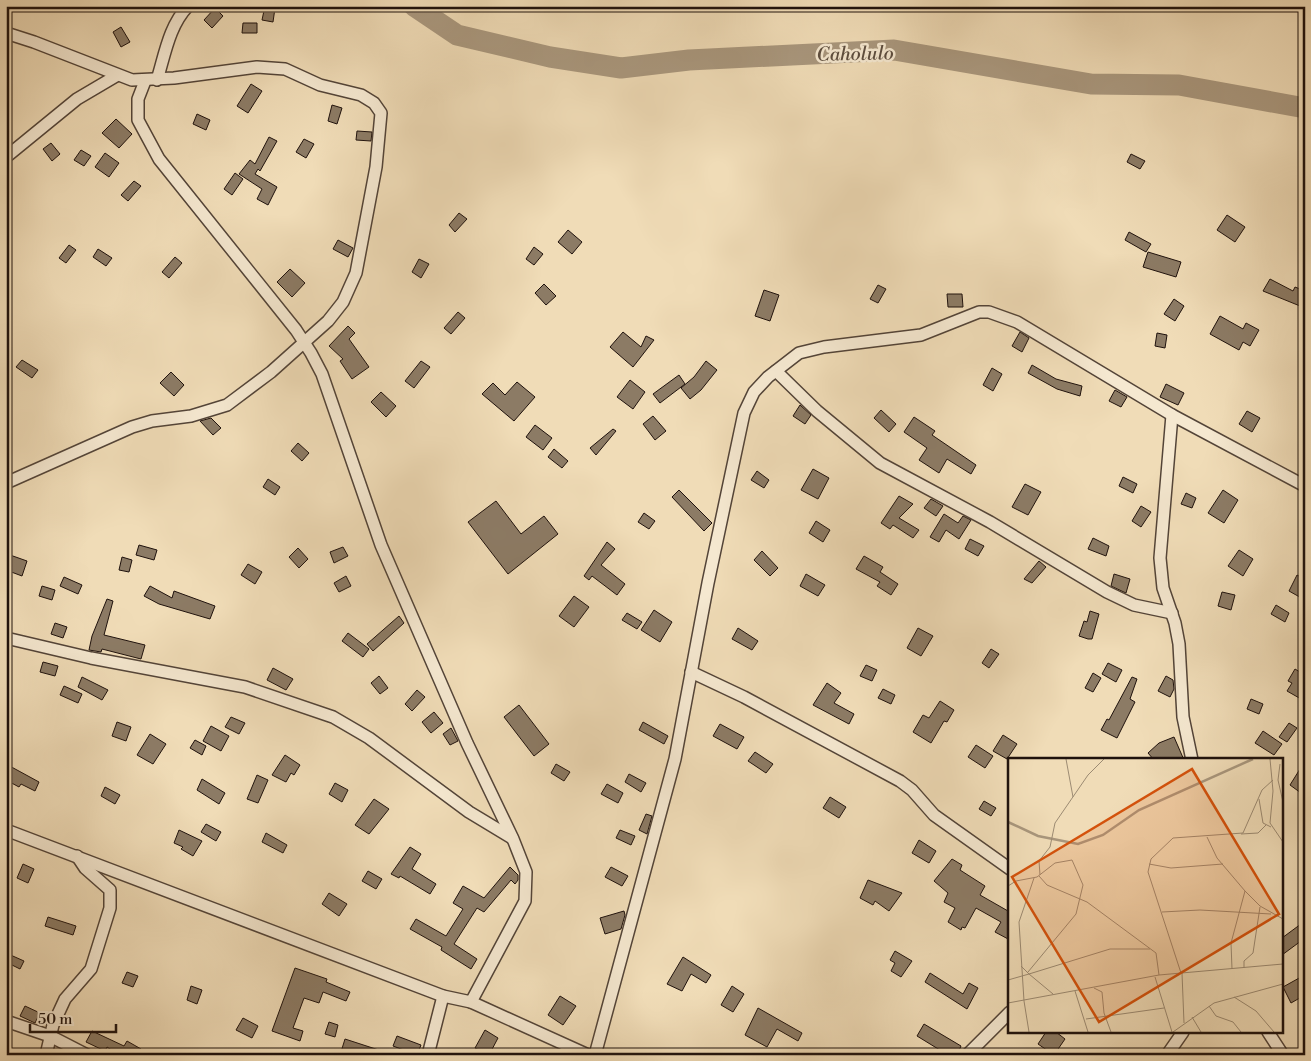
<svg xmlns="http://www.w3.org/2000/svg" width="1311" height="1061" viewBox="0 0 1311 1061" font-family="'Libre Bodoni',serif">
	<style>
		.lines { fill: none; stroke-linecap: round; stroke-linejoin: round }
		.river { stroke: #a9977d; stroke-width: 21 }
		.building { fill: #8c7b65; stroke: #1f120d }
		.street-casing { stroke: #534438; stroke-width: 14 }
		.street { stroke: #f5e8d0; stroke-width: 11 }
		.labels { text-anchor: middle; stroke-width: 5; stroke-linejoin: round; paint-order: stroke }
		.water-label { font-size: 19px; font-style: italic; fill: #5d4e3f; stroke: #f5e8d0 }
		.inset-river { fill: none; stroke: #a9977d; stroke-width: 2.5 }
		.inset-road { fill: none; stroke: #9c8b73; stroke-width: 1 }
		.view { fill: #d4520c; fill-opacity: 0.15; stroke: #d4520c; stroke-width: 2.5 }
		.inset-edge { fill: none; stroke: #1f120d; stroke-width: 2.5 }
	</style>
	<rect width="100%" height="100%" fill="#f0dcb7"/>
	<filter id="stains"><feTurbulence type="fractalNoise" baseFrequency=".004" numOctaves="4"/><feColorMatrix values="0 0 0 0 .2 0 0 0 0 .09 0 0 0 0 .02 0 0 0 .5 -.17"/></filter>
	<radialGradient id="worn" r=".72"><stop offset=".6" stop-color="#630" stop-opacity="0"/><stop offset="1" stop-color="#630" stop-opacity=".3"/></radialGradient>
	<g class="lines">
		<path class="river" d="M414,6l43,29 93,22 71,11 68,-8 205,-10 197,34 88,1 126,23"/>
	</g>
	<g class="building">
		<path d="M265,6l10,2 -2,14 -11,-2z"/>
		<path d="M215,8l8,8 -11,12 -8,-8z"/>
		<path d="M243,23h14v10h-15z"/>
		<path d="M121,27l9,15 -9,5 -8,-15z"/>
		<path d="M251,84l11,7 -14,22 -11,-7z"/>
		<path d="M332,105l10,3 -5,16 -9,-3z"/>
		<path d="M197,114l13,6 -4,10 -13,-6z"/>
		<path d="M116,119l16,15 -13,14 -17,-15z"/>
		<path d="M357,131l15,1 -1,9 -15,-1z"/>
		<path d="M269,137l8,4 -17,30 -2,-2 -3,5 22,13 -9,18 -11,-6 5,-10 -23,-15 11,-14 5,4z"/>
		<path d="M304,139l10,5 -8,14 -10,-6z"/>
		<path d="M51,143l9,11 -8,7 -9,-12z"/>
		<path d="M81,150l10,6 -7,10 -10,-6z"/>
		<path d="M105,153l14,10 -10,14 -14,-10z"/>
		<path d="M1131,154l14,7 -5,8 -13,-7z"/>
		<path d="M235,173l8,6 -11,16 -8,-6z"/>
		<path d="M134,181l7,5 -13,15 -7,-6z"/>
		<path d="M459,213l8,6 -12,13 -6,-7z"/>
		<path d="M1227,215l18,12 -10,15 -18,-12z"/>
		<path d="M568,230l14,12 -10,12 -14,-12z"/>
		<path d="M1129,232l22,12 -5,8 -21,-12z"/>
		<path d="M338,240l15,8 -5,9 -15,-8z"/>
		<path d="M69,245l7,5 -10,13 -7,-5z"/>
		<path d="M534,247l9,7 -9,11 -8,-6z"/>
		<path d="M98,249l14,9 -6,8 -13,-9z"/>
		<path d="M1148,252l33,10 -5,15 -33,-10z"/>
		<path d="M175,257l7,6 -13,15 -7,-6z"/>
		<path d="M419,259l10,5 -8,14 -9,-6z"/>
		<path d="M290,269l15,14 -13,14 -15,-15z"/>
		<path d="M1270,279l23,12 2,-4 10,4v17l-42,-17z"/>
		<path d="M544,284l12,12 -10,9 -11,-12z"/>
		<path d="M878,285l8,4 -8,14 -8,-4z"/>
		<path d="M764,290l15,5 -9,26 -15,-5z"/>
		<path d="M947,294h15l1,13h-15z"/>
		<path d="M1174,299l10,7 -9,15 -11,-7z"/>
		<path d="M458,312l7,6 -14,16 -7,-6z"/>
		<path d="M1220,316l23,13 3,-6 13,7 -9,16 -7,-4 -4,8 -29,-16z"/>
		<path d="M348,326l7,7 -6,6 20,28 -17,12 -12,-18 3,-2 -14,-13z"/>
		<path d="M623,332l18,15 5,-11 8,4 -21,27 -23,-20z"/>
		<path d="M1020,332l9,6 -7,14 -10,-6z"/>
		<path d="M1157,333l10,2 -2,13 -10,-2z"/>
		<path d="M22,360l16,10 -6,8 -16,-11z"/>
		<path d="M421,361l9,6 -16,21 -9,-7z"/>
		<path d="M706,361l11,9 -16,20 -11,9 -9,-11 13,-11z"/>
		<path d="M1032,365l24,14 26,7 -2,10 -23,-7 -29,-16z"/>
		<path d="M992,368l10,6 -9,17 -10,-6z"/>
		<path d="M171,372l13,13 -10,11 -14,-13z"/>
		<path d="M679,375l6,9 -25,19 -7,-9z"/>
		<path d="M630,380l15,12 -12,17 -16,-12z"/>
		<path d="M517,382l18,15 -21,24 -32,-27 11,-11 12,12z"/>
		<path d="M1166,384l18,9 -6,12 -18,-8z"/>
		<path d="M1115,390l12,7 -6,10 -12,-6z"/>
		<path d="M381,392l15,14 -10,11 -15,-15z"/>
		<path d="M800,405l11,10 -6,9 -12,-8z"/>
		<path d="M881,410l15,14 -7,8 -15,-14z"/>
		<path d="M1247,411l13,7 -8,14 -13,-8z"/>
		<path d="M653,416l13,15 -11,9 -12,-16z"/>
		<path d="M914,417l21,14 -3,4 44,30 -5,9 -24,-15 -8,14 -20,-13 8,-12 -23,-16z"/>
		<path d="M211,418l10,10 -8,7 -13,-14z"/>
		<path d="M535,425l17,13 -9,12 -17,-13z"/>
		<path d="M613,429l3,2 -20,24 -6,-7z"/>
		<path d="M298,443l11,10 -7,8 -11,-10z"/>
		<path d="M554,449l14,12 -6,7 -14,-11z"/>
		<path d="M813,469l16,9 -11,21 -17,-9z"/>
		<path d="M757,471l12,9 -5,8 -13,-8z"/>
		<path d="M1123,477l14,7 -4,9 -14,-7z"/>
		<path d="M268,479l12,8 -5,8 -12,-8z"/>
		<path d="M1025,484l16,8 -13,23 -16,-8z"/>
		<path d="M679,490l33,33 -8,8 -32,-34z"/>
		<path d="M1223,490l15,10 -14,23 -16,-10z"/>
		<path d="M1186,493l10,5 -4,10 -11,-4z"/>
		<path d="M899,496l14,8 -14,14 20,12 -6,8 -20,-13 -3,4 -9,-6z"/>
		<path d="M931,499l12,7 -7,10 -12,-8z"/>
		<path d="M496,501l25,33 23,-18 14,18 -50,40 -40,-52z"/>
		<path d="M1141,506l10,6 -10,15 -9,-6z"/>
		<path d="M644,513l11,8 -6,8 -11,-7z"/>
		<path d="M944,514l14,9 5,-7 8,4 -12,19 -13,-9 -7,12 -9,-5z"/>
		<path d="M816,521l14,9 -7,12 -14,-9z"/>
		<path d="M1093,538l16,8 -3,10 -18,-7z"/>
		<path d="M970,539l14,7 -6,10 -13,-7z"/>
		<path d="M607,542l8,7 -14,16 24,19 -8,11 -25,-19 -3,4 -5,-4z"/>
		<path d="M139,545l18,5 -3,10 -18,-5z"/>
		<path d="M343,547l5,9 -14,7 -4,-11z"/>
		<path d="M298,548l10,11 -9,9 -10,-11z"/>
		<path d="M1239,550l14,9 -10,17 -15,-10z"/>
		<path d="M762,551l16,17 -8,8 -16,-16z"/>
		<path d="M10,555l17,6 -5,15 -16,-6z"/>
		<path d="M864,556l19,11 -3,5 18,12 -7,11 -14,-9 3,-4 -24,-13z"/>
		<path d="M122,557l10,3 -3,12 -10,-2z"/>
		<path d="M1039,561l7,6 -14,16 -8,-4z"/>
		<path d="M248,564l14,8 -7,12 -14,-9z"/>
		<path d="M806,574l19,11 -7,11 -18,-10z"/>
		<path d="M1114,574l16,5 -4,14 -15,-7z"/>
		<path d="M1297,575l8,4v21l-16,-9z"/>
		<path d="M346,576l5,10 -12,6 -5,-9z"/>
		<path d="M64,577l18,8 -4,9 -18,-8z"/>
		<path d="M42,586l13,4 -3,10 -13,-4z"/>
		<path d="M150,586l22,12 2,-7 41,15 -5,13 -51,-15 -15,-8z"/>
		<path d="M1222,592l13,3 -4,15 -13,-4z"/>
		<path d="M574,596l15,11 -15,20 -15,-11z"/>
		<path d="M107,599l6,2 -9,34 41,10 -4,14 -39,-10 -1,3 -12,-2 3,-14z"/>
		<path d="M1276,605l13,8 -4,9 -14,-8z"/>
		<path d="M654,610l18,12 -12,20 -19,-12z"/>
		<path d="M1090,611l9,3 -7,25h-4l-9,-3 5,-15 3,1z"/>
		<path d="M627,613l15,9 -5,7 -15,-9z"/>
		<path d="M399,616l5,7 -31,28 -6,-7z"/>
		<path d="M55,623l12,4 -4,11 -12,-4z"/>
		<path d="M738,628l20,13 -6,9 -20,-11z"/>
		<path d="M918,628l15,8 -12,20 -14,-8z"/>
		<path d="M348,633l21,16 -6,8 -21,-16z"/>
		<path d="M991,649l8,5 -10,14 -7,-5z"/>
		<path d="M43,662l15,4 -3,10 -15,-4z"/>
		<path d="M1108,663l14,7 -6,12 -14,-8z"/>
		<path d="M866,665l11,5 -5,11 -12,-5z"/>
		<path d="M273,668l20,11 -7,11 -19,-10z"/>
		<path d="M1295,669l10,6v17l-4,7 -14,-8 5,-8 -4,-2z"/>
		<path d="M1093,673l8,5 -8,14 -8,-4z"/>
		<path d="M379,676l9,12 -8,6 -9,-11z"/>
		<path d="M1166,676l7,4 1,9 -4,8 -12,-6z"/>
		<path d="M82,677l26,13 -6,10 -24,-13z"/>
		<path d="M1132,677l5,2 -7,20 5,3 -18,36 -16,-8 6,-11 2,1z"/>
		<path d="M827,683l14,10 -7,10 20,11 -5,10 -36,-19z"/>
		<path d="M64,686l18,8 -4,9 -18,-8z"/>
		<path d="M883,689l12,6 -4,9 -13,-6z"/>
		<path d="M417,690l8,7 -13,14 -7,-7z"/>
		<path d="M1251,699l12,5 -4,10 -12,-5z"/>
		<path d="M940,701l14,9 -7,12 -3,-1 -13,22 -18,-11 10,-17 6,3z"/>
		<path d="M519,705l30,39 -15,12 -30,-39z"/>
		<path d="M434,712l9,11 -12,10 -9,-11z"/>
		<path d="M231,717l14,6 -6,11 -14,-7z"/>
		<path d="M117,722l14,5 -5,14 -14,-5z"/>
		<path d="M643,722l25,14 -4,8 -25,-14z"/>
		<path d="M1289,723l8,5 -10,14 -8,-5z"/>
		<path d="M720,724l24,13 -7,12 -24,-13z"/>
		<path d="M211,726l18,10 -8,15 -18,-10z"/>
		<path d="M451,728l7,13 -8,4 -7,-11z"/>
		<path d="M1263,731l19,13 -8,11 -19,-12z"/>
		<path d="M150,734l16,10 -13,20 -16,-9z"/>
		<path d="M1003,735l14,9 -10,15 -14,-8z"/>
		<path d="M1174,737l10,23h-30l-6,-7 11,-10z"/>
		<path d="M195,740l11,6 -4,9 -12,-7z"/>
		<path d="M976,745l17,11 -8,12 -17,-11z"/>
		<path d="M755,752l18,12 -7,9 -18,-12z"/>
		<path d="M285,755l15,10 -6,10 -3,-2 -5,9 -14,-7z"/>
		<path d="M1305,761v26l-4,6 -11,-8z"/>
		<path d="M6,764l33,18 -4,9 -14,-7 -2,3 -13,-7z"/>
		<path d="M556,764l14,8 -6,9 -13,-8z"/>
		<path d="M629,774l17,9 -5,9 -16,-10z"/>
		<path d="M257,775l11,5 -10,23 -11,-4z"/>
		<path d="M202,779l23,14 -6,11 -22,-14z"/>
		<path d="M335,783l13,7 -6,12 -13,-8z"/>
		<path d="M607,784l16,9 -5,10 -17,-9z"/>
		<path d="M105,787l15,8 -5,9 -14,-8z"/>
		<path d="M830,797l16,10 -7,11 -16,-10z"/>
		<path d="M374,799l15,10 -20,25 -14,-9z"/>
		<path d="M984,801l12,7 -5,8 -12,-7z"/>
		<path d="M646,814l6,2 -5,18 -8,-4z"/>
		<path d="M206,824l15,8 -5,9 -15,-9z"/>
		<path d="M179,830l23,11 -9,15 -12,-7 2,-2 -9,-4z"/>
		<path d="M620,830l15,6 -4,9 -15,-7z"/>
		<path d="M266,833l21,12 -4,8 -21,-11z"/>
		<path d="M919,840l17,11 -7,12 -17,-10z"/>
		<path d="M410,847l11,7 -9,15 24,15 -6,10 -30,-18 -1,2 -8,-4z"/>
		<path d="M952,859l10,6 -2,5 25,16 -5,9 28,16 2,-4v33l-15,-8 6,-10 -25,-14 -11,20 -3,-1 -1,3 -13,-8 7,-14 -11,-6 4,-9 -14,-12z"/>
		<path d="M23,864l11,5 -6,14 -11,-5z"/>
		<path d="M510,867l8,8v5l-3,4 -4,-4 -27,32 -7,-4 -23,36 23,15 -6,10 -30,-19 1,-3 -32,-18 6,-10 30,17 17,-27 -10,-6 10,-17 21,12z"/>
		<path d="M611,867l17,9 -6,10 -17,-9z"/>
		<path d="M368,871l14,8 -6,10 -14,-8z"/>
		<path d="M868,880l34,13 -13,18 -14,-10 -2,4 -13,-7z"/>
		<path d="M329,893l18,11 -8,12 -17,-12z"/>
		<path d="M624,911l1,4 -4,14 -16,5 -5,-16z"/>
		<path d="M48,917l28,9 -3,9 -28,-9z"/>
		<path d="M1305,921v17l-23,17v-17z"/>
		<path d="M895,951l17,10 -11,16 -10,-6 4,-8 -5,-3z"/>
		<path d="M6,953l18,8 -4,8 -14,-7z"/>
		<path d="M683,957l28,18 -5,8 -15,-9 -9,17 -15,-7z"/>
		<path d="M295,968l32,11 -1,3 24,10 -4,9 -23,-9 -4,11 -15,-5 -11,30 10,3 -3,10 -28,-10z"/>
		<path d="M127,972l11,4 -5,11 -11,-4z"/>
		<path d="M930,973l33,21 6,-11 9,5 -11,21 -42,-27z"/>
		<path d="M1301,977l4,7v11l-14,8 -8,-16z"/>
		<path d="M191,986l11,4 -5,14 -10,-4z"/>
		<path d="M732,986l12,8 -11,18 -12,-7z"/>
		<path d="M560,996l16,10 -13,19 -15,-10z"/>
		<path d="M25,1006l15,7 -5,10 -15,-7z"/>
		<path d="M758,1008l44,25 -4,8 -21,-12 -10,18 -22,-12z"/>
		<path d="M243,1018l15,8 -6,12 -16,-8z"/>
		<path d="M329,1022l9,3 -3,12 -10,-3z"/>
		<path d="M924,1024l37,22 -4,9h-9l-31,-19z"/>
		<path d="M485,1030l13,8 -9,17 -14,-7z"/>
		<path d="M92,1031l32,15 3,-5 14,8 -2,4 4,2h-24l-12,-8 -2,4 -19,-9z"/>
		<path d="M1046,1032h10l9,7 -11,16 -16,-11z"/>
		<path d="M397,1036l24,9 -4,10 -24,-9z"/>
		<path d="M345,1039l43,14v2h-48z"/>
	</g>
	<g class="lines">
		<g class="street-casing">
			<g id="street">
				<path d="M6,33l28,9 98,38 42,-2 83,-11 28,2 35,16 41,10 13,8 7,10 -5,54 -20,106 -13,29 -15,19 -57,51 -44,33 -36,11 -39,5 -20,6 -126,56"/>
				<path d="M157,80c8,-26 12,-54 31,-74"/>
				<path d="M145,81l-7,18v21l21,39 137,171 15,23 11,21 59,171 86,198 46,96 13,33 -1,29 -54,101"/>
				<path d="M6,157l71,-58 39,-23"/>
				<path d="M776,371l41,40 63,52 110,59 117,70 27,13 38,8"/>
				<path d="M1172,415l-12,143 3,30 12,35 4,21 4,73 9,43"/>
				<path d="M6,638l85,20 154,29 88,30 36,21 100,74 43,26"/>
				<path d="M691,672l53,25 156,84 12,9 22,25 76,54"/>
				<path d="M6,830l437,166 28,6 117,53"/>
				<path d="M6,1021l44,15 37,19"/>
				<path d="M1268,1032l15,23"/>
				<path d="M46,1055l7,-30 12,-26 26,-30 19,-61v-18l-25,-22 -8,-12"/>
				<path d="M428,1055l15,-59"/>
				<path d="M595,1055l80,-296 33,-176 36,-170 10,-21 14,-15 31,-24 25,-6 97,-12 58,-23h10l28,10 155,93 133,71"/>
				<path d="M967,1055l43,-43"/>
				<path d="M1167,1055l16,-23"/>
			</g>
		</g>
		<use href="#street" class="street"/>
	</g>
	<g class="labels">
		<g class="water-label">
			<text transform="translate(855 53) rotate(-1)" y="7">Caholulo</text>
		</g>
	</g>
	<g transform="translate(1008 758)">
		<rect width="275" height="275" fill="#f0dcb7"/>
		<path class="inset-river" d="M0,64l30,14 40,8 25,-9 36,-25 114,-51"/>
		<path class="inset-road" d="M58,1l7,38M262,1l3,32 -3,32 13,19M272,6l-2,16 5,22M251,41l4,24 8,4M233,76l17,-1 8,-8M199,79l10,21 28,33 15,15 23,13M141,106l22,4 52,-4M32,117l-1,-14 11,-14 5,-24 33,-48 16,-16M31,118l8,9 40,17 69,51 3,22M0,128l8,-5 21,-4 18,-14 17,-3 11,25 -7,29 -48,58M154,154l38,-2 71,4M13,208l8,8 81,-25h40M236,210v-7l9,-8 7,-46M224,211l-1,-26 14,-52M173,215l-33,-101 3,-13 22,-21 70,-5 19,-43 11,-10M174,215l2,50M147,219l17,55M0,222l21,-6 24,20M86,230l8,4 2,21 7,19M67,233l13,41M226,239l22,14 18,21M0,245l151,-28 124,-11M201,248l7,10 17,6 8,10M184,259l9,15M78,261l78,-11M21,274l-5,-31 -5,-79 15,-44M165,274l41,-29 69,-19"/>
		<path class="view" d="M184,11l87,145 -180,108 -87,-145z"/>
		<rect width="275" height="275" class="inset-edge"/>
	</g>
	<rect width="1311" height="1061" fill="none" stroke="#f0dcb7" stroke-width="25"/>
	<rect x="8" y="8" width="1296" height="1046" fill="none" stroke="#1f120d" stroke-width="2.5"/>
	<rect x="12" y="12" width="1286" height="1036" fill="none" stroke="#1f120d"/>
	<path d="M30 1024v8h86v-8" fill="none" stroke="#1f120d" stroke-width="2.5"/>
	<text x="38" y="1024" font-size="15" fill="#1f120d" stroke="#f5e8d0" stroke-width="4" paint-order="stroke">50 m</text>
	<rect width="100%" height="100%" filter="url(#stains)"/>
	<rect width="100%" height="100%" fill="url(#worn)"/>
</svg>
